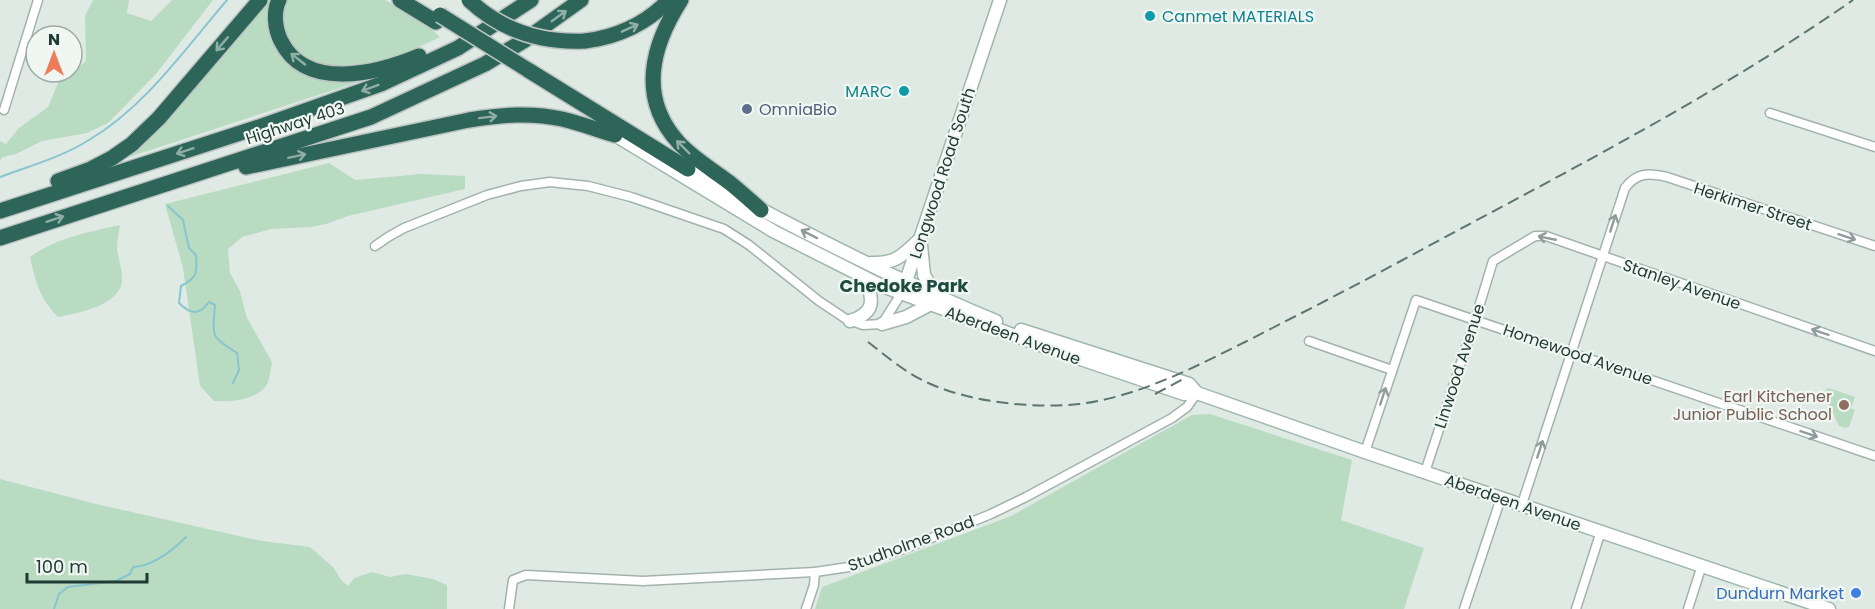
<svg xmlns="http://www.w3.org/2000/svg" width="1875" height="609" viewBox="0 0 1875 609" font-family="Poppins,sans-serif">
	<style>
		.green { fill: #b9dbc2 }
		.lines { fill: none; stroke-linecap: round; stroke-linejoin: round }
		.stream { stroke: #89c5ce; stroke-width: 2 }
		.minor-casing { stroke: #a3b2ac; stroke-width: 11 }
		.secondary-casing { stroke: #9fb6ad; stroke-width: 15 }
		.motorway-casing { stroke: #bcc4c2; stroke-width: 18 }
		.minor { stroke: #fff; stroke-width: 8 }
		.secondary { stroke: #fff; stroke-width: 12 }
		.motorway { stroke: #2e6559; stroke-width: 15 }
		.rail { stroke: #5b766e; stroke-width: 2; stroke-dasharray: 12 6; stroke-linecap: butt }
		.motorway-bridge-casing { stroke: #bcc4c2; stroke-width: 18; stroke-linecap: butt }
		.motorway-bridge { stroke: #2e6559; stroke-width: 15 }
		.oneway { stroke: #8faea6 }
		.oneway2 { stroke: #909c99 }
		.culture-dot { fill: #0f9aa8; stroke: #f0f7f3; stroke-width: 2 }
		.service-dot { fill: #5c6f8a; stroke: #f0f7f3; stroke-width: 2 }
		.education-dot { fill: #8d6e63; stroke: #f0f7f3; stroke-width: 2 }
		.shop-dot { fill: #3f7fe0; stroke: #f0f7f3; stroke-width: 2 }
		.labels { text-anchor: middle; stroke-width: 4.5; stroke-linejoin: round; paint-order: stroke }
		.culture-label { font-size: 16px; fill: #0d838f; stroke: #f0f7f3; text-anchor: start }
		.service-label { font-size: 16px; fill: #4e5e75; stroke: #f0f7f3; text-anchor: start }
		.street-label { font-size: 16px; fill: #213a33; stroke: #f0f7f3 }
		.education-label { font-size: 16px; fill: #785e54; stroke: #f0f7f3; text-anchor: end }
		.shop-label { font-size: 16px; fill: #366cbe; stroke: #f0f7f3; text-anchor: end }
		.neighbourhood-label { font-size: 18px; font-weight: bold; fill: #1e4b3f; stroke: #f0f7f3 }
	</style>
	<rect width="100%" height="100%" fill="#e0eae5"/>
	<g class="green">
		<path d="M93,0h36l-2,13 24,8 21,-21h41l-57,74 -48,49 -21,10 -45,8 -26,13 -13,3 -3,4v-20l6,3 13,-16 29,-21 13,-31c9,-4 19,-7 25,-16l-1,-44z"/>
		<path d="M269,0h4l-3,35 14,25 21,12 23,6 36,2 -238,78z"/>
		<path d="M285,0h100l35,19 20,18c-38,19 -120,56 -149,7 -3,-5 -9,-11 -10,-16 -2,-8 3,-20 4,-28z"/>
		<path d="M329,163l26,17 66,-6 44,2v13l-117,27 -22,8 -15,3 -39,2 -30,8 -14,12 2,24 10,18 7,27 25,44c-1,6 -2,14 -4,20 -7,18 -38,20 -54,19l-14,-15 -17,-118 -18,-64z"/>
		<path d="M120,225c-1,7 -3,16 -3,23 1,11 6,23 5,34 -4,24 -44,31 -64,35 -18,-18 -23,-36 -28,-60 26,-19 59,-25 90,-32z"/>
		<path d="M1829,388l26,9 -4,11 4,2 -6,17 -4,1 -6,-2 -15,-32 2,-5z"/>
		<path d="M1210,414l142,46 -11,60 83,28 -20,61h-589l7,-22 189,-71 181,-101z"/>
		<path d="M0,479l96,25 166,37 48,6 24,21 7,12 7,6 6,-8 18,-6 18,5 16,-3 27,5 14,6v24h-447z"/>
	</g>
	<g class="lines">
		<g class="stream">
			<path d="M0,177c30,-11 62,-20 89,-37 56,-33 96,-91 138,-140"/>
			<path d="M168,206l15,14 6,28 7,7c1,18 2,22 -15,31l-2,17c11,11 20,13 30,-1l6,3c-2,31 -6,31 22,48l2,17 -6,13"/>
			<path d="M54,609l5,-15 9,-7 48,-6 14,-7 3,-7c20,-1 39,-16 53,-30"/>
		</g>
		<g class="minor-casing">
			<g id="minor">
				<path d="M4,110l34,-110"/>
				<path d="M1770,113l105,34"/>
				<path d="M375,246l13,-9 16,-9 83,-33 34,-9 29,-4 38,4 43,11 93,32 25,16 70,56 27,18 17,6 19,-1 19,-30"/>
				<path d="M1309,341l83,29"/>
				<path d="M1365,452l51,-152 459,156"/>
				<path d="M1425,472l50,-152 18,-59 42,-25h11l329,115"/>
				<path d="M1522,504l103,-316c12,-16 24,-15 42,-11l208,69"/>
				<path d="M509,609l4,-29 13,-5 117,6 172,-9 34,-5 55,-18 87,-35 35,-17 146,-79 15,-11 10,-14"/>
				<path d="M806,609l8,-24 1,-13"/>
				<path d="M1464,609l37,-111"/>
				<path d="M1576,609l25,-78"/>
				<path d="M1688,609l14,-44"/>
			</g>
		</g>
		<g class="secondary-casing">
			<g id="secondary">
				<path d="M615,135l158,96 109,55 166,62 136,46 13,-1 17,6 151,53 464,157"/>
				<path d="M688,169c64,37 129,70 195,102 38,17 75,35 113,50"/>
				<path d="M921,245l3,30 11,19"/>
				<path d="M871,263c25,1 32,-8 49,-24"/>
				<path d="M904,287l96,-287"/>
				<path d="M850,321c25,-8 24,-20 16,-42"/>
				<path d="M882,324l24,-7 23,-12"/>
				<path d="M1021,330l168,54 8,9"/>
			</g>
		</g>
		<g class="motorway-casing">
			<g id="motorway">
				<path d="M279,0c-6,12 -4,29 2,41 25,51 97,32 138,15"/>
				<path d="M400,0l36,22"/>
				<path d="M681,0c-30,47 -43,98 -2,143 15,16 34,27 51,40 11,9 21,18 31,27"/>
				<path d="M585,41c32,-4 61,-17 84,-41"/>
				<path d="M528,70l160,99"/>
				<path d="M246,167l223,-47c31,-5 62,-8 93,-1 18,4 35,11 53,16"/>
				<path d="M58,181l33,-12 21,-11 20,-14 27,-26 101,-118"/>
				<path d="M0,211l259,-84 122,-43 77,-36 73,-48"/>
				<path d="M0,238l371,-121 114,-53 40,-24 56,-40"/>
			</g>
		</g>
		<use href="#minor" class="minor"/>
		<use href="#secondary" class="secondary"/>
		<use href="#motorway" class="motorway"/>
		<g class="rail">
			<path d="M868,342c17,13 34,28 54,38 43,22 110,29 157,24 58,-7 114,-36 166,-62 51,-26 102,-52 152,-79 155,-84 311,-162 456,-263"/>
			<path d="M1155,394l30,-16"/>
		</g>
		<g class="motorway-bridge-casing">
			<g id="motorway-bridge">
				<path d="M469,0c33,31 72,43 116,41"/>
				<path d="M440,15l88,55"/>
			</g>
		</g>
		<use href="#motorway-bridge" class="motorway-bridge"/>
	</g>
	<defs><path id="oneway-shaft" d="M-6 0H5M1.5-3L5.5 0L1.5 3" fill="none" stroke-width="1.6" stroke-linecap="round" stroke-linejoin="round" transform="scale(1.5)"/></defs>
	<g class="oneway">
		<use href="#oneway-shaft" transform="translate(559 16) rotate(-36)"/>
		<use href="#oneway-shaft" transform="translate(630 28) rotate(-24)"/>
		<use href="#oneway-shaft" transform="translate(222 44) rotate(131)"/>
		<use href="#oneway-shaft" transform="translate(298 59) rotate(-142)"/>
		<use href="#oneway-shaft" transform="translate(370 88) rotate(160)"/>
		<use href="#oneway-shaft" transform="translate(488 117) rotate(-7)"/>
		<use href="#oneway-shaft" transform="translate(683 147) rotate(-135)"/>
		<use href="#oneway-shaft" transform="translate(185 151) rotate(162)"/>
		<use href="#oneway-shaft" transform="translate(297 156) rotate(-12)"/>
		<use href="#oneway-shaft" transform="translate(55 219) rotate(-18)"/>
	</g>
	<g class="oneway2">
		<use href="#oneway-shaft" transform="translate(1613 223) rotate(-72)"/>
		<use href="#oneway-shaft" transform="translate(809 234) rotate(-153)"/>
		<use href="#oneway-shaft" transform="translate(1847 237) rotate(18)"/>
		<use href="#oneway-shaft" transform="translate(1547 238) rotate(-169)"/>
		<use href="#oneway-shaft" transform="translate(1820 332) rotate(-161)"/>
		<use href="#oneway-shaft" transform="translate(1383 396) rotate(-72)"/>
		<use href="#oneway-shaft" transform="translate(1809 434) rotate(19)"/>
		<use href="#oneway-shaft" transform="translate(1540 449) rotate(-72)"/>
	</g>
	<g class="culture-dot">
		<circle cx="1150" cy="16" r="6"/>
		<circle cx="904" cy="91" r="6"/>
	</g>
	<circle class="service-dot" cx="747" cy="109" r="6"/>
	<circle class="education-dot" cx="1844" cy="405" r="6"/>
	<circle class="shop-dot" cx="1856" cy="593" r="6"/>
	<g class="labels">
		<g class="culture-label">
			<text x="1162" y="22">Canmet MATERIALS</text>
			<text x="892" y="97" text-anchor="end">MARC</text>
		</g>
		<g class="service-label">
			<text x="759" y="115">OmniaBio</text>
		</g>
		<g class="street-label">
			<text transform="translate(295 123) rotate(-18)" y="6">Highway 403</text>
			<text transform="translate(942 173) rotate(-72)" y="6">Longwood Road South</text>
			<text transform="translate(1753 206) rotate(18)" y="6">Herkimer Street</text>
			<text transform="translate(1682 284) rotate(19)" y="6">Stanley Avenue</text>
			<text transform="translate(1013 335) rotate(20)" y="6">Aberdeen Avenue</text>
			<text transform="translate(1578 354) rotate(19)" y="6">Homewood Avenue</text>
			<text transform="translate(1459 366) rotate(-72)" y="6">Linwood Avenue</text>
			<text transform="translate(1513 502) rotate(19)" y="6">Aberdeen Avenue</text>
			<text transform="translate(911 543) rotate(-20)" y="6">Studholme Road</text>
		</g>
		<g class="education-label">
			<text x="1832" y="402">Earl Kitchener<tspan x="1832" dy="18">Junior Public School</tspan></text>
		</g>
		<g class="shop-label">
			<text x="1844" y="599">Dundurn Market</text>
		</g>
		<g class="neighbourhood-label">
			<text x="904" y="292">Chedoke Park</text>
		</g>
	</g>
	<g transform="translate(54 54)"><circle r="28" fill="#f0f7f3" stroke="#9daba6" stroke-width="1.5"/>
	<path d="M0-4.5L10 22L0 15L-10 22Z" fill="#ed7c5b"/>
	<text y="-9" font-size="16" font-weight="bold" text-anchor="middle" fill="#213a33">N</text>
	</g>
	<path d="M27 573v9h120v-9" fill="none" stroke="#213a33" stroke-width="3"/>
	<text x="36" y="573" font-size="18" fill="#213a33" stroke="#f0f7f3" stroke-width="4.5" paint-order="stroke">100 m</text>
</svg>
